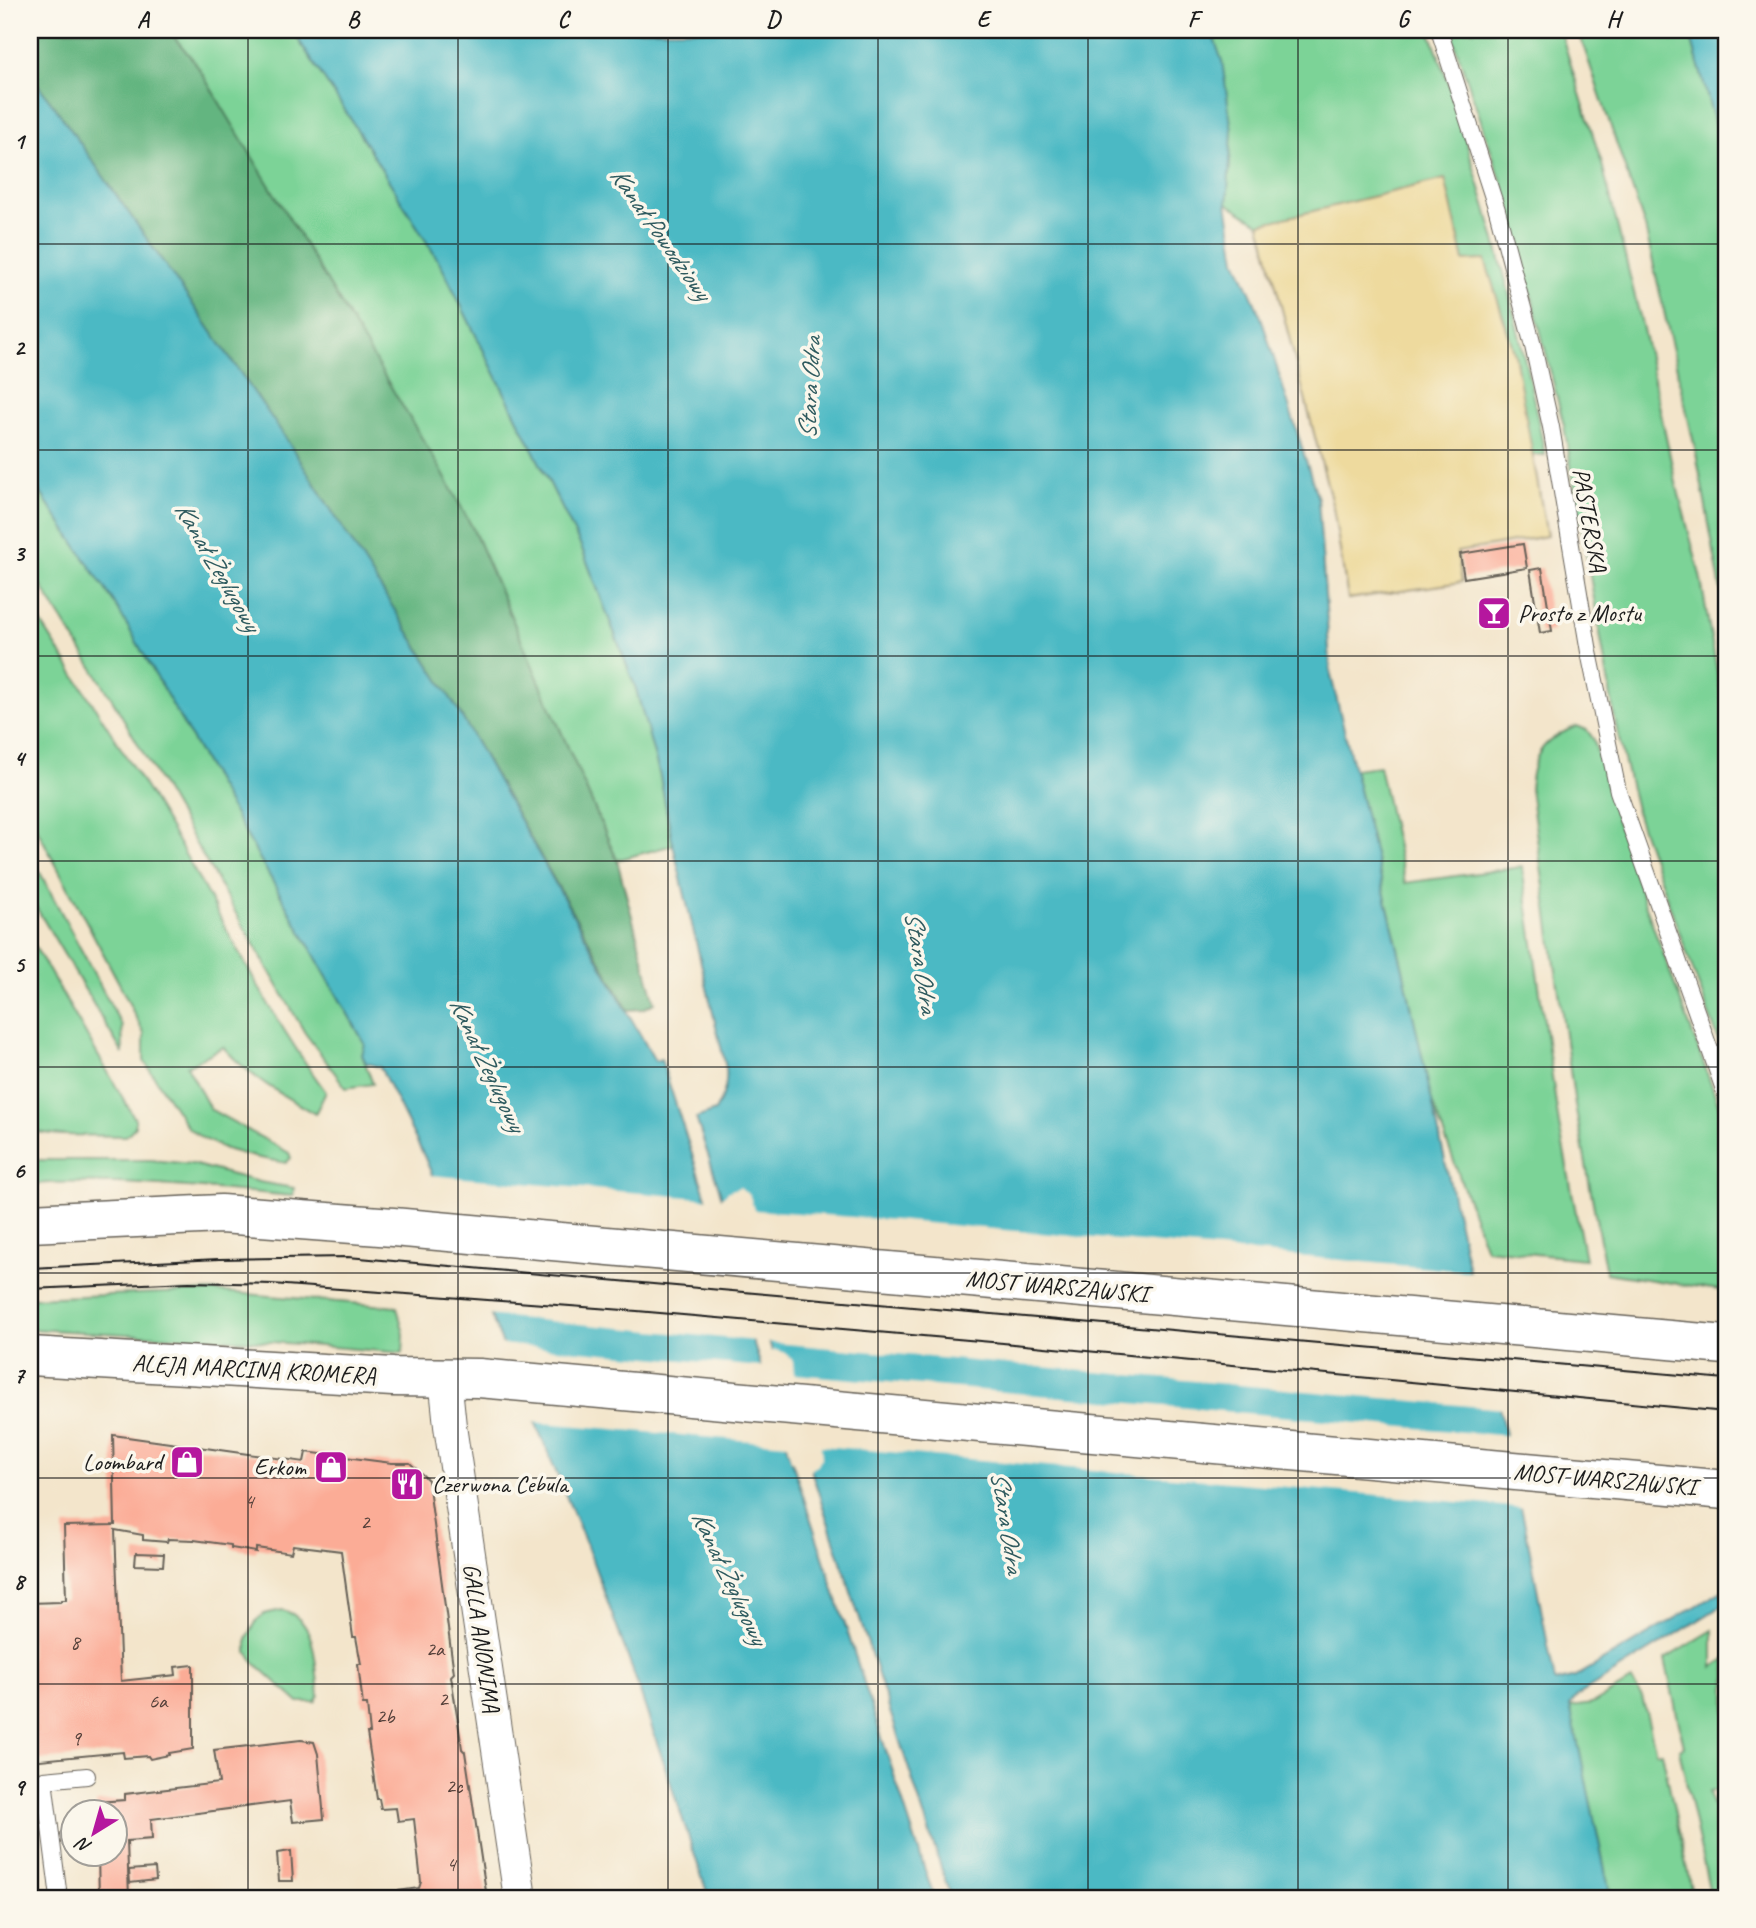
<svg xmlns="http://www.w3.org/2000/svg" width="1756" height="1928" viewBox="0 0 1756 1928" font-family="Caveat,sans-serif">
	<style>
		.green { fill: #7bd397; stroke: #4c785a; stroke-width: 2 }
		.forest { fill: #64b580; stroke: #40684e; stroke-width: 2 }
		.sand { fill: #eeda9e; stroke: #857b5d; stroke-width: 2 }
		.water { fill: #4bb9c4; stroke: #346a70; stroke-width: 2 }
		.pier { fill: #f3e5cb }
		.building { fill: #fbac96 }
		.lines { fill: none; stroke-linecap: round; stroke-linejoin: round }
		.service-casing { stroke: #676259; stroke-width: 18 }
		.minor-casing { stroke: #676259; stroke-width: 34 }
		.secondary-casing { stroke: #676259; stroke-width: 41 }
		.service { stroke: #fff; stroke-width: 16 }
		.minor { stroke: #fff; stroke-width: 32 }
		.secondary { stroke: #fff; stroke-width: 38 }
		.tram { stroke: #1c1c1c; stroke-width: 2 }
		.grid { fill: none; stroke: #1c1c1c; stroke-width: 2; stroke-opacity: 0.55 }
		.labels { text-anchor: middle; stroke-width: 7; stroke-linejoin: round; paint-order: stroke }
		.number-label { font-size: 21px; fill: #54403a }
		.street-label { font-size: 24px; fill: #1c1c1c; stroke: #fbf7ec }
		.poi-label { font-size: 24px; fill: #1c1c1c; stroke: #fbf7ec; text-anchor: start }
		.water-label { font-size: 26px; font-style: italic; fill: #2f5b5f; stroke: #fbf7ec }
		.neatline { fill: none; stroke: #1c1c1c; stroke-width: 2.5 }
		.grid-label { font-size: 23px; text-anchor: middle; font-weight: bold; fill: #1c1c1c }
	</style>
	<rect width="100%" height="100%" fill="#fbf7ec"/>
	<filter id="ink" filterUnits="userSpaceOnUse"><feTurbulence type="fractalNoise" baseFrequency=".0143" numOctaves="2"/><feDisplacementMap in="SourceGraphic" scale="14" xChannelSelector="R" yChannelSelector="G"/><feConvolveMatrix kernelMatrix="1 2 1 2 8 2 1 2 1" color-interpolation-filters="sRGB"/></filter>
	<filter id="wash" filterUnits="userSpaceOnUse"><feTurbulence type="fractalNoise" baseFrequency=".00686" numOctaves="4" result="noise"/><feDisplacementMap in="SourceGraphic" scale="28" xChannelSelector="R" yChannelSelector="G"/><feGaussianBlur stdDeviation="1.57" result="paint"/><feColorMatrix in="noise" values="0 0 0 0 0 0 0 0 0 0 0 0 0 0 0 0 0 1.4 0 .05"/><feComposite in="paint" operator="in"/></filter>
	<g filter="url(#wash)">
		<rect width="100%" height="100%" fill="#f3e5cb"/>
		<g class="green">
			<path d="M168,30h124l58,88 91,147 140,281 55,143 24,87 13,69 -56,15 -145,-333 -277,-465z"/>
			<path d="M1211,30h218c16,39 28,80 40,121 31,100 56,201 76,304h-13l-17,-100 -30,-95 -21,1 -19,-82 -185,45 -33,-21 5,-72z"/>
			<path d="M1450,30h110l42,134 41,165 31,146 26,100 26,147v339l-88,-243 -22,-92 -52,-300 -56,-226z"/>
			<path d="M1578,30h111l37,134v453l-30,-164 -51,-226z"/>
			<path d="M30,477l84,125 251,442 -3,11 11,29 -27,4 -41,-55 -193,-334 -82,-131z"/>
			<path d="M30,605c48,76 98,152 144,230 50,86 92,176 152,257l-11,22c-35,-20 -65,-37 -92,-67l-36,19 23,43 79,44 2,5 -5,5 -32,-6 -29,-8 -23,-11 -14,-10 -44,-67v-27l-25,-51 -89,-167z"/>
			<path d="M1577,726l10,4 7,10 13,49 26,82 93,254v166l-120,-18 -31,-168 -45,-316c3,-37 13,-49 47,-63z"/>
			<path d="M1379,766l26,117 117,-16 37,258 26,134 -99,-10 -55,-150 -28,-130 -49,-200z"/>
			<path d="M30,854l92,172 1,28 -93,-157z"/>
			<path d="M30,938l105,181v8l-9,9 -66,-1 -30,-4z"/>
			<path d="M30,1160h121l41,4 67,18 35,6 -1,8c-87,-8 -176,-17 -263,-12z"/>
			<path d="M213,1291l184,16 7,27 -1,19 -131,-11 -242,-13v-31z"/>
			<path d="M282,1610c36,9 33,54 37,85l-4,7h-17l-42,-38 -9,-12v-13l10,-19 7,-6z"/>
			<path d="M1713,1630v37l13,-8v129l-17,4 3,12 14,-3v97h-15l-32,-149 5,-2 -19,-88z"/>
			<path d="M1631,1681l11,16 14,55h6l31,146h-82l-41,-191 22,-3z"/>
		</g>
		<path class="forest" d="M30,30h138l27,32 246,408 31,57 145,333 38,143 -12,6 -15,1 -170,-300 -175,-276 -226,-324 -27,-36z"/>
		<path class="sand" d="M1445,179l19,82 21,-1 30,95 32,181 -90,16 5,30 -114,17 -15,-92 -73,-283z"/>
		<g class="water">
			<path d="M292,30h919l11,31 10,70 -5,72 9,57 25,57 57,182 13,177 72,293 123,561 29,152 20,-5 147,-86 4,12 -149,93 -7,10 41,192h-660l-255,-780 19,-7c8,-15 13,-25 11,-43l-53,-223 -13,-69 -24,-87 -55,-143 -140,-281 -91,-147z"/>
			<path d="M1689,30h37v134z"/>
			<path d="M30,74l27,36 226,324 175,276 197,351 6,-2 273,839h-225l-75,-224 -47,-128 -162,-388 -45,-91 -14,-4 -4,-8 3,-11 -251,-442 -84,-125z"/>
		</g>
		<g class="pier">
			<path d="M428,1175l283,24 45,142 -269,-26z"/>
			<path d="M740,1187l10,9 4,14 139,10 581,52 29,137 -738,-67 -46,-142 10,-9z"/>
			<path d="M499,1344l262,23 1,-8 35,105 -6,-4 -4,-16 -255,-22z"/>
			<path d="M775,1350l11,3 7,8 1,13 715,62 16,72 -704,-62 1,11 -5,9 -7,4 -4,-1 -37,-117z"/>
		</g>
		<g id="blocks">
			<g class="building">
				<path d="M1523,544l4,24 -63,10 -4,-24z"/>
				<path d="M1542,568l10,63 -12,2 -10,-63z"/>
				<path d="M113,1435l191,27 2,-10 86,11h18l18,17 26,193 -3,3 11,73 3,3 22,146h-89l-1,-7 22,-3 2,-6 -7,-63 -16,2 -2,-13 -15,1 -2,-10h-2l-10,-66h3l-3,-28h-4l-5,-41h3l-5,-27h-3l-12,-86 -48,-6 -2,8 -35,-5v4l-25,-4v-3l-37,-5 -26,-1 -1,3 -24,-2v-5l-28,-5 6,151 55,-6 -1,-8 18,-2v84l-24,4v2l-19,4 -2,-3 -24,2 -1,-6 -93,9v-158l30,-1 1,-2h5l-2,-74 51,-1z"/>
				<path d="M136,1553l28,1 -1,12 -28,-1z"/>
				<path d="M301,1740l13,2 4,12 6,65 -31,3 -3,-21 -139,18 1,20 -25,2 2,57h-30l-1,-44h18v-42h-19l-1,-10 29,-2v-6l94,-11 -5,-33z"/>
				<path d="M291,1851l2,30h-14l-2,-28z"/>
				<path d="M155,1868l1,12 -26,3 -1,-13z"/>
			</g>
		</g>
	</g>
	<g filter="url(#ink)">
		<use href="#blocks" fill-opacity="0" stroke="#676259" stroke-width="2"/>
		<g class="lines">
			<g class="service-casing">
				<g id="service">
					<path d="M1439,30l58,180 36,136 18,81 38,225 29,139 108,304"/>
					<path d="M59,1898l-15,-118 43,-4"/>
				</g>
			</g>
			<g class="minor-casing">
				<path id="minor" d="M445,1377l5,49 70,472"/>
			</g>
			<g class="secondary-casing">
				<g id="secondary">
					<path d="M30,1223l191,-9 172,13 1333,118"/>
					<path d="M30,1356l363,21 86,1 1247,112"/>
				</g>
			</g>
			<use href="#service" class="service"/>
			<use href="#minor" class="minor"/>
			<use href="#secondary" class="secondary"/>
			<g class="tram">
				<path d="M30,1268l189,-9 129,-2 1378,122"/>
				<path d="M30,1289l159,-7 83,2 365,27 366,32 723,69"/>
			</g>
		</g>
	</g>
	<path class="grid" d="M248,30v1868M458,30v1868M668,30v1868M878,30v1868M1088,30v1868M1298,30v1868M1508,30v1868M30,244h1696M30,450h1696M30,656h1696M30,861h1696M30,1067h1696M30,1273h1696M30,1478h1696M30,1684h1696"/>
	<defs>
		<g id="bar-square" transform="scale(1.75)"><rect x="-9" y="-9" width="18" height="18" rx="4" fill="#b5179e" stroke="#fbf7ec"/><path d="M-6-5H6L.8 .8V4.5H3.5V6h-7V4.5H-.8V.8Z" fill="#fff"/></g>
		<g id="shop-square" transform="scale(1.75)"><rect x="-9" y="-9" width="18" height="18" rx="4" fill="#b5179e" stroke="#fbf7ec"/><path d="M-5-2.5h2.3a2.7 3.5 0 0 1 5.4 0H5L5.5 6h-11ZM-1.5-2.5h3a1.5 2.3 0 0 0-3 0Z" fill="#fff"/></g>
		<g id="restaurant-square" transform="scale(1.75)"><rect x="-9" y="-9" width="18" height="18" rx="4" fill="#b5179e" stroke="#fbf7ec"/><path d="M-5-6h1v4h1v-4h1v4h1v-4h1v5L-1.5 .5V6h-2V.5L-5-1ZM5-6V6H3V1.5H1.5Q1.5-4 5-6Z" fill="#fff"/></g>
	</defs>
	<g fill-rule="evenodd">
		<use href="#bar-square" x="1494" y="613"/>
		<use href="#shop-square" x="187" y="1462"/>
		<use href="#shop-square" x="331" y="1467"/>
		<use href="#restaurant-square" x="407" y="1484"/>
	</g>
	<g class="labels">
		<g class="number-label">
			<text x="249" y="1508">4</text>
			<text x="365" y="1529">2</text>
			<text x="75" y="1649">8</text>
			<text x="435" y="1656">2a</text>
			<text x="443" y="1706">2</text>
			<text x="158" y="1708">6a</text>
			<text x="385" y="1723">2b</text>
			<text x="76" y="1745">9</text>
			<text x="454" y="1793">2c</text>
			<text x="451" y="1871">4</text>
		</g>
		<g class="street-label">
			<text transform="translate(1590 520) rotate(80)" y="8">PASTERSKA</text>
			<text transform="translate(1057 1286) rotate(5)" y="8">MOST WARSZAWSKI</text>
			<text transform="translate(254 1369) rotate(3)" y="8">ALEJA MARCINA KROMERA</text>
			<text transform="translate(1605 1479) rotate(5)" y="8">MOST WARSZAWSKI</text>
			<text transform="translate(482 1638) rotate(82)" y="8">GALLA ANONIMA</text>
		</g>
		<g class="poi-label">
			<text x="1518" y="621">Prosto z Mostu</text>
			<text x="162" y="1470" text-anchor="end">Loombard</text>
			<text x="306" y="1475" text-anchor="end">Erkom</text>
			<text x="432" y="1492">Czerwona Cebula</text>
		</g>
		<g class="water-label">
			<text transform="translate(661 233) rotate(55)" y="9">Kanał Powodziowy</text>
			<text transform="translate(809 388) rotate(-87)" y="9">Stara Odra</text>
			<text transform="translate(218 566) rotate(60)" y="9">Kanał Żeglugowy</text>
			<text transform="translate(922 962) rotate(81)" y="9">Stara Odra</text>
			<text transform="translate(488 1064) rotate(65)" y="9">Kanał Żeglugowy</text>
			<text transform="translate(1008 1522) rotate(81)" y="9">Stara Odra</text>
			<text transform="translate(730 1577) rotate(65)" y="9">Kanał Żeglugowy</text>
		</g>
	</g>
	<rect width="1756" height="1928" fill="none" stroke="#fbf7ec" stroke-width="77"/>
	<g transform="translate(94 1833) rotate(217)"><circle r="33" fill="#fbf7ec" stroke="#a29f99" stroke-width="2"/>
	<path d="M0-5L12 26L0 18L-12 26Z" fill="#b5179e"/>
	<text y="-10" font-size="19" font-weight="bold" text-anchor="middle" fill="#1c1c1c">N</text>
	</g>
	<rect x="38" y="38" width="1680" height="1852" class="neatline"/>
	<g class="grid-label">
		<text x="143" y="27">A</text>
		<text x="353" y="27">B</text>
		<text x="563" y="27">C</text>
		<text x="773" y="27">D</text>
		<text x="983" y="27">E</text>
		<text x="1193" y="27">F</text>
		<text x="1403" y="27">G</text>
		<text x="1613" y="27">H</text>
		<text x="19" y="149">1</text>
		<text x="19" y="355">2</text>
		<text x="19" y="561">3</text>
		<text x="19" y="766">4</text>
		<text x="19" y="972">5</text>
		<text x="19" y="1178">6</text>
		<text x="19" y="1383">7</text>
		<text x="19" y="1589">8</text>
		<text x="19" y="1795">9</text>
	</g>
</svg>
